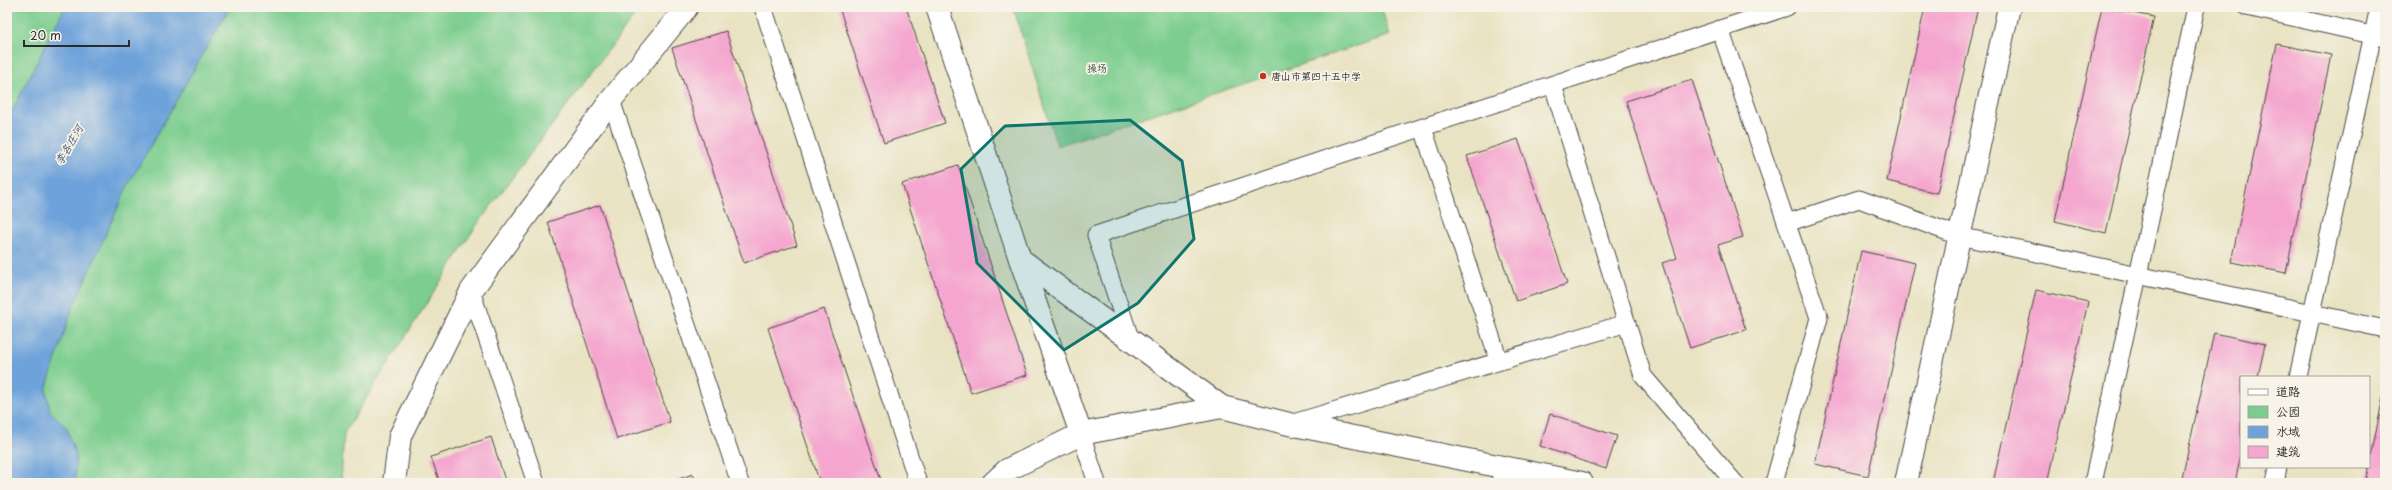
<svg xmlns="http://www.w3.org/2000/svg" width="2392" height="490" viewBox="0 0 2392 490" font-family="'Playpen Sans','LXGW WenKai TC',sans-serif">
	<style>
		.green { fill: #7bcd8e; stroke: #537c5c }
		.water { fill: #6da2da; stroke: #4c6682 }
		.building { fill: #f4a6cf }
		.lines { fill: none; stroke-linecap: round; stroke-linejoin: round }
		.lane-casing { stroke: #484742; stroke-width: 19 }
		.street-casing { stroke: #484742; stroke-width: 24 }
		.lane { stroke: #fff; stroke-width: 17 }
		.street { stroke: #fff; stroke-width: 22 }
		.marked { fill: #0f766e; fill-opacity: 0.2; stroke: #0f766e; stroke-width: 3; stroke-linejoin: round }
		.poi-dot { fill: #c8321e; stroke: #f7f3e8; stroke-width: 1.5 }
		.labels { text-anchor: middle; stroke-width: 3.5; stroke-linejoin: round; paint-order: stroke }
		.park-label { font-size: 10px; fill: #435c49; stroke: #f7f3e8 }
		.poi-label { font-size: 10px; fill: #2b2b2b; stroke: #f7f3e8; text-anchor: start }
		.water-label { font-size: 11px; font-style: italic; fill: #425568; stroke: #f7f3e8 }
	</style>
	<rect width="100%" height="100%" fill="#f7f3e8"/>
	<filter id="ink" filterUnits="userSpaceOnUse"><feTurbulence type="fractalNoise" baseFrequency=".025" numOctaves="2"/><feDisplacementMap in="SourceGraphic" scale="8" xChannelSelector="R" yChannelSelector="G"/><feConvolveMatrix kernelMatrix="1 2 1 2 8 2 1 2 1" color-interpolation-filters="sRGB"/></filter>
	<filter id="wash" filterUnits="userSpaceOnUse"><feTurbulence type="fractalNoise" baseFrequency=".012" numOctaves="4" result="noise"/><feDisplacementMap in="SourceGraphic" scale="16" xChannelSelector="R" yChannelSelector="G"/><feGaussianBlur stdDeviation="0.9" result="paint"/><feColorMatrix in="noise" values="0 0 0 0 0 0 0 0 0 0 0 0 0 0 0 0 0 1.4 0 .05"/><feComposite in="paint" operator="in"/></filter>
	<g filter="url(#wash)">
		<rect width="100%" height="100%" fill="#e9e3c3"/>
		<g class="green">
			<path d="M7,7h634l-165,219 -132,207 -3,50h-334z"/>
			<path d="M1013,7h368l9,28 -333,111z"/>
		</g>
		<path class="water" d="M65,7h165l-102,178 -56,124 -26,81 4,21 16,16 10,28 -1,28h-68v-362z"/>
		<g id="blocks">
			<g class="building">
				<path d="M839,7h67l39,116 -61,20z"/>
				<path d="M1925,7h53l-41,186 -50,-12z"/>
				<path d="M2102,7l52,10 -48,216 -51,-12z"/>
				<path d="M726,31l71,214 -53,18 -72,-215z"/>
				<path d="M2277,44l54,11 -45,218 -55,-11z"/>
				<path d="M1692,80l51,157 -25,8 28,85 -56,18 -28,-85 15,-5 -51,-157z"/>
				<path d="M1518,139l49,145 -51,17 -49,-145z"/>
				<path d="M958,165l69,210 -56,18 -69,-209z"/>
				<path d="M600,205l70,217 -53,17 -69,-217z"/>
				<path d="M1861,251l54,12 -47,213 -53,-12z"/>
				<path d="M2036,290l52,12 -41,181h-54z"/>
				<path d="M824,309l58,174h-62l-52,-155z"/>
				<path d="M2214,333l51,11 -7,33h-17v77l-6,29h-54z"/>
				<path d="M2385,387v96h-21l5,-16z"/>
				<path d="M1550,414l67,22 -11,33 -66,-23z"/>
				<path d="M491,437l15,46h-66l-9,-26z"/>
				<path d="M693,474l3,9h-28z"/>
			</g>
		</g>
	</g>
	<g filter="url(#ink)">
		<use href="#blocks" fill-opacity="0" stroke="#484742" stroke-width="1"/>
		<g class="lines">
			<g class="lane-casing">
				<g id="lane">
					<path d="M763,7l155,476"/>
					<path d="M2247,7l138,31"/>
					<path d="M1720,29l99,289 -45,165"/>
					<path d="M1553,85l90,291 92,107"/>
					<path d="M611,100l129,383"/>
					<path d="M1423,128l76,233"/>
					<path d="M1787,223l72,-24 100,37 426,93"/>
					<path d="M471,291l65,192"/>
					<path d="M1131,341l-35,-106 691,-228"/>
					<path d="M2298,377l81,-370"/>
					<path d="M1290,424l337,-101"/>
					<path d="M1081,434l16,49"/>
					<path d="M1500,483l2,-15"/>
					<path d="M2093,483l103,-476"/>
					<path d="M2275,483l3,-16"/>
				</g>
			</g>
			<g class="street-casing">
				<g id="street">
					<path d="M937,7l83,252 202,148 67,17 293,59"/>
					<path d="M1020,259l61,175"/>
					<path d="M394,483l6,-47 71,-145 140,-191 76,-93"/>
					<path d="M993,483l14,-13 74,-36 141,-27"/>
					<path d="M1906,483l103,-476"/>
				</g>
			</g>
			<use href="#lane" class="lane"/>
			<use href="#street" class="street"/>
		</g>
	</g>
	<path class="marked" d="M1130,120l52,41 12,78 -56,64 -74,47 -87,-87 -16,-94 44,-43z"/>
	<circle class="poi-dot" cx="1263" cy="76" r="4"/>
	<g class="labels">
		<g class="park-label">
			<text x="1097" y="72">操场</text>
		</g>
		<g class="poi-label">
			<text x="1271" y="80">唐山市第四十五中学</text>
		</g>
		<g class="water-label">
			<text transform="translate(69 145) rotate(-60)" y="4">李各庄河</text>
		</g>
	</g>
	<rect width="2392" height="490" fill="none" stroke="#f7f3e8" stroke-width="24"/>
	<rect x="2240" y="376" width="130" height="92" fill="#f7f3e8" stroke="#a5a39c"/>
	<rect x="2248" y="389" width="20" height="6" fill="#ffffff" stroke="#a5a39c"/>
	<text x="2276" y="396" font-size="12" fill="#2b2b2b">道路</text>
	<rect x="2248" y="406" width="20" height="12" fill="#7bcd8e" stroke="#a5a39c"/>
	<text x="2276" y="416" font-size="12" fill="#2b2b2b">公园</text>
	<rect x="2248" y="426" width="20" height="12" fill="#6da2da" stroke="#a5a39c"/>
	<text x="2276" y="436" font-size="12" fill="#2b2b2b">水域</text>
	<rect x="2248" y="446" width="20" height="12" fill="#f4a6cf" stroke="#a5a39c"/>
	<text x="2276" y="456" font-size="12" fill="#2b2b2b">建筑</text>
	<path d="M24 40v6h105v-6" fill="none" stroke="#2b2b2b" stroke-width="2"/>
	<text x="30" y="40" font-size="12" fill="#2b2b2b" stroke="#f7f3e8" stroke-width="3" paint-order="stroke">20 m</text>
</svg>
